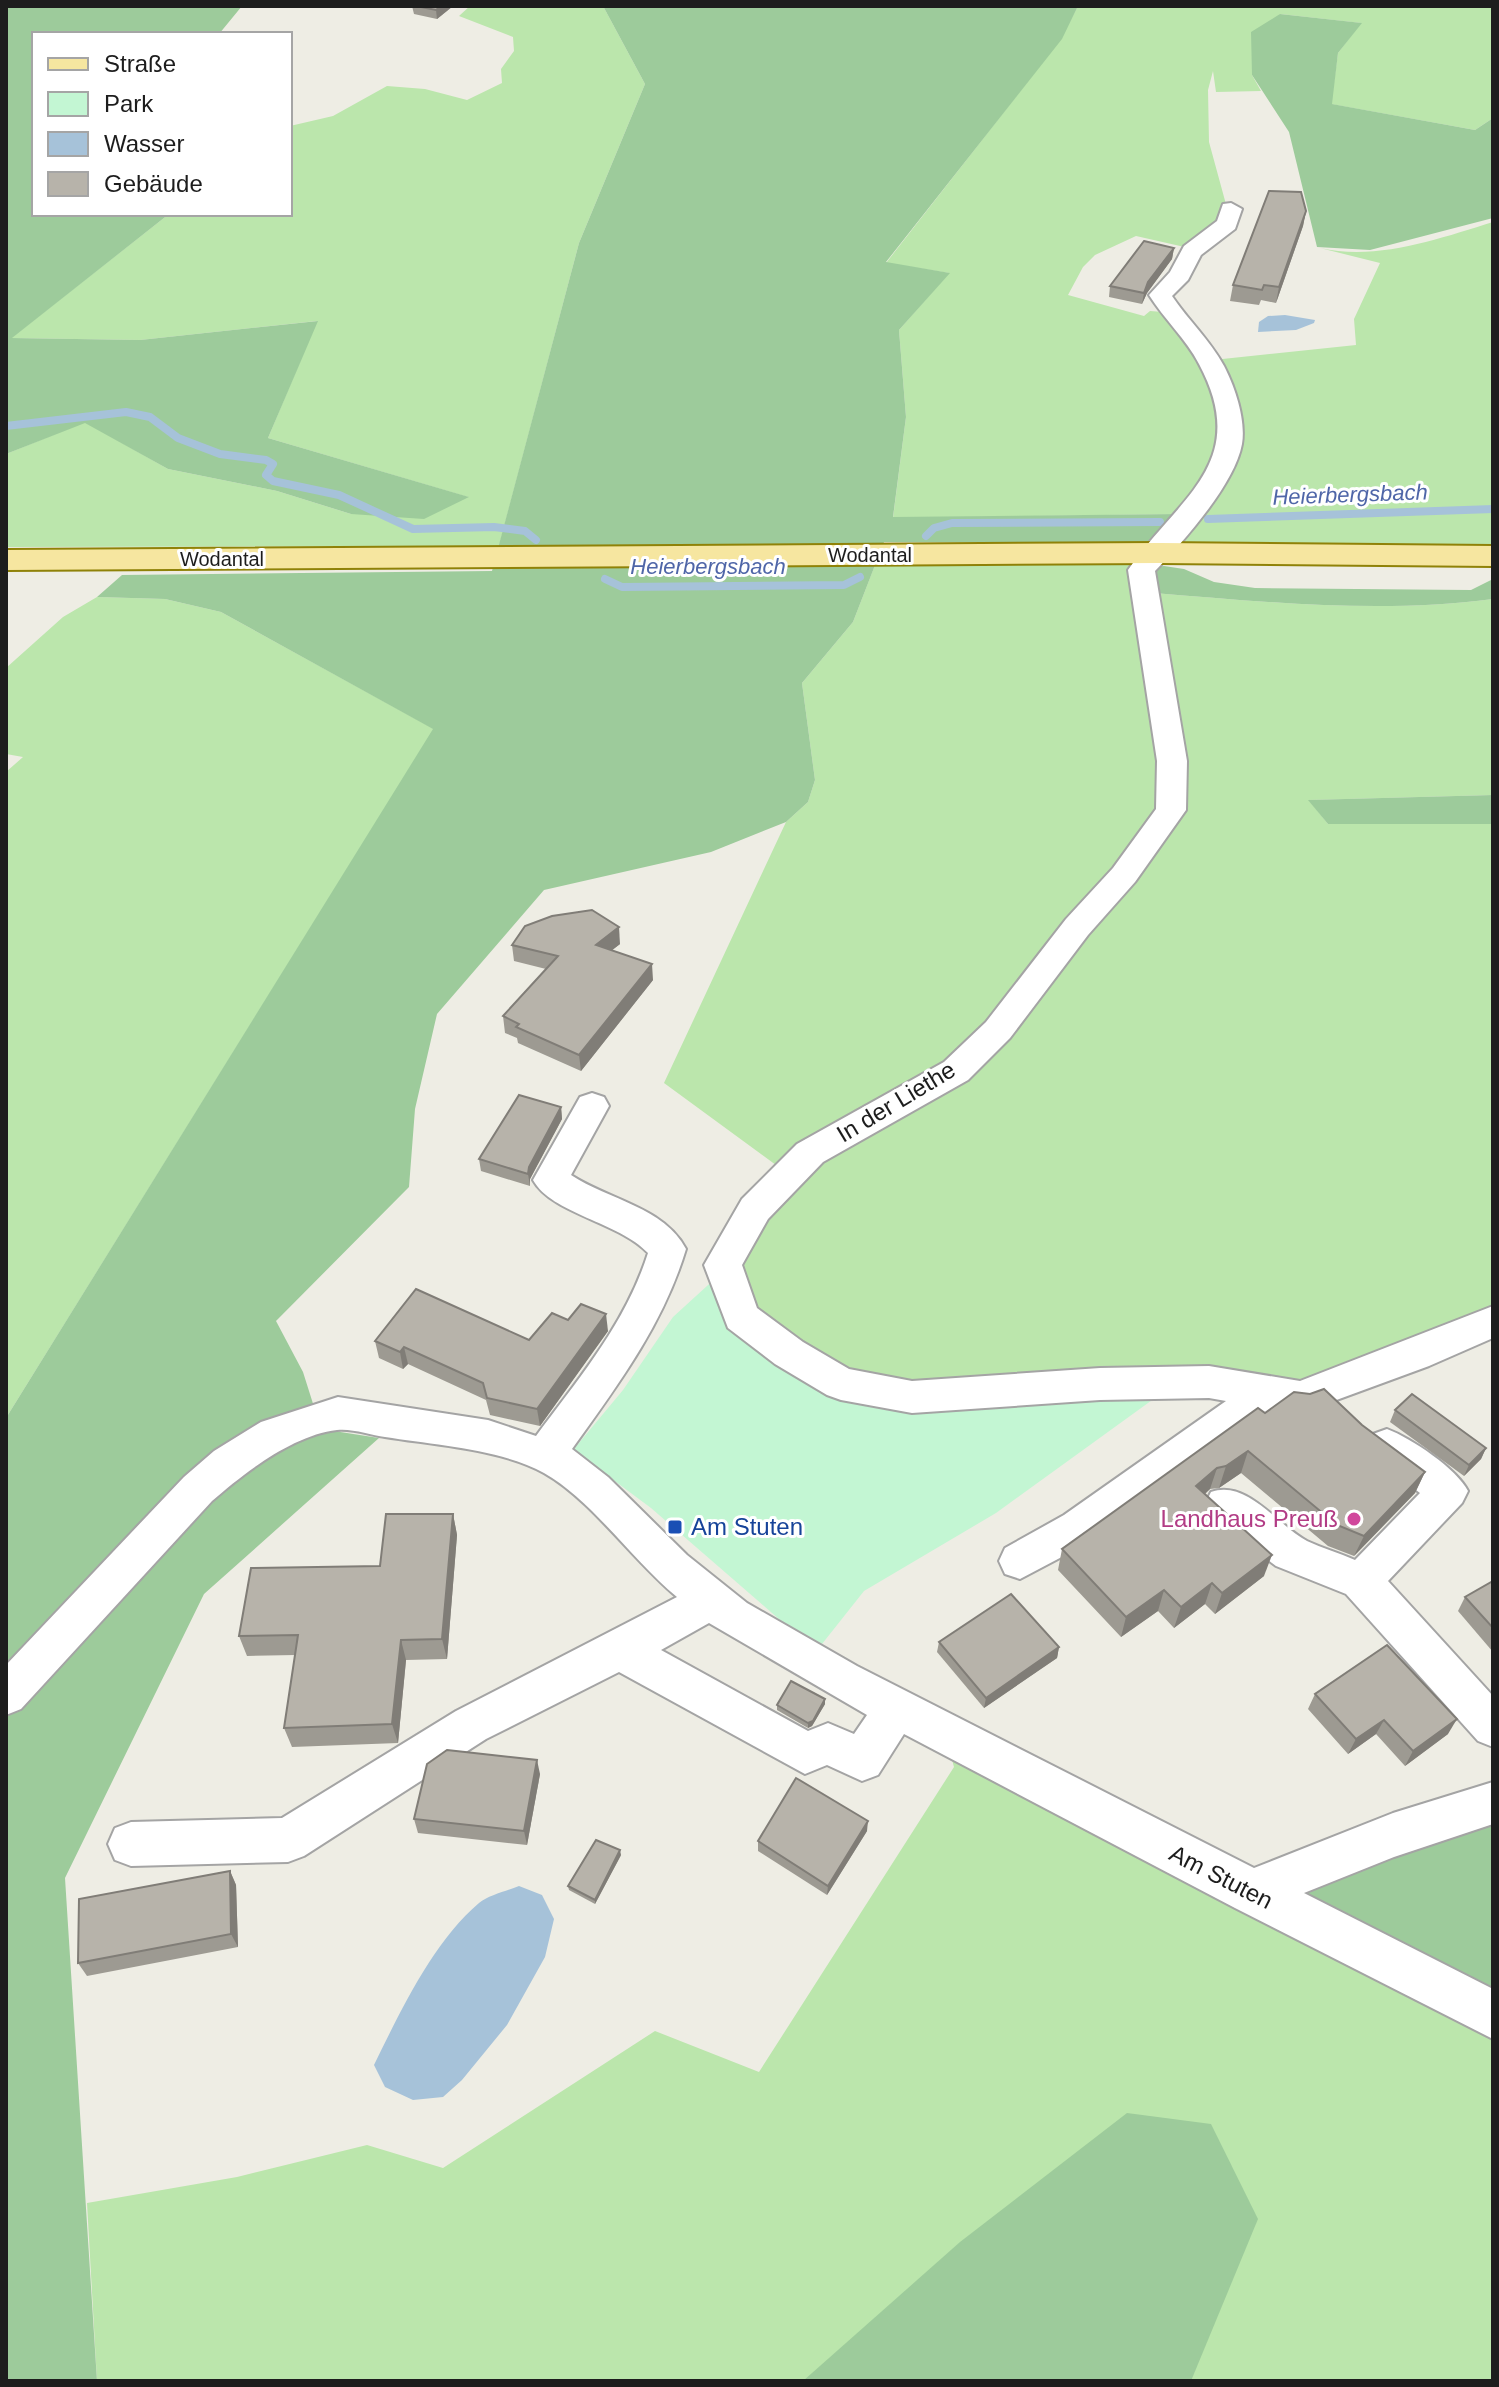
<svg xmlns="http://www.w3.org/2000/svg" width="1499" height="2387" viewBox="0 0 1499 2387" font-family="Arial,sans-serif">
	<style>
		.grass { fill: #bbe6ac }
		.forest { fill: #9dcb9b }
		.park { fill: #c3f6d3 }
		.water { fill: #a6c2d9 }
		.lines { fill: none; stroke-linecap: round; stroke-linejoin: round }
		.stream { stroke: #a6c2d9; stroke-width: 8 }
		.minor-casing { stroke: #a4a4a4; stroke-width: 4 }
		.major-casing { stroke: #8f8208; stroke-width: 4 }
		.minor { fill: #fff; fill-rule: evenodd }
		.major { fill: #f6e6a0; fill-rule: evenodd }
		.wall { fill: #9d9a92 }
		.shaded-wall { fill: #807d77 }
		.building { fill: #b7b3aa; stroke: #807d77; stroke-width: 2 }
		.hotel-dot { fill: #d1479c; stroke: #fff; stroke-width: 3 }
		.transit-dot { fill: #1a4fb4; stroke: #fff; stroke-width: 3 }
		.labels { text-anchor: middle; stroke-width: 6; stroke-linejoin: round; paint-order: stroke }
		.far-street-label { font-size: 20px; fill: #1d1d1d; stroke: #fff }
		.far-water-label { font-size: 22px; font-style: italic; fill: #4f66a8; stroke: #fff }
		.street-label { font-size: 24px; fill: #1d1d1d; stroke: #fff }
		.hotel-label { font-size: 24px; fill: #b23c85; stroke: #fff; text-anchor: end }
		.transit-label { font-size: 24px; fill: #164399; stroke: #fff; text-anchor: start }
	</style>
	<rect width="100%" height="100%" fill="#eeede4"/>
	<g class="grass">
		<path d="M470,6h133l42,78 -66,159 -80,303 -493,1v-93l79,-32 83,47 109,22 74,23 117,-17 -200,-59 49,-117 -177,19 -129,-2 158,-124h121v-88l43,-10 54,-30 38,3 42,11 35,-17 -1,-14 13,-18 -1,-14 -54,-21z"/>
		<path d="M1078,6h415v112l-18,12 -144,-26 7,-51 23,-30 -81,-9 -28,61 9,16 -45,1 -3,-21 -5,19 1,52 18,66 -5,15 -33,25 -53,-12 -41,19 -12,12 -15,28 76,21 6,-5 13,1 49,65 11,68 -6,24 -39,45 -285,4 13,-101 -7,-87 50,-57 -63,-10 175,-224z"/>
		<path d="M1493,222v324l-310,-4 13,-32 30,-38 -13,-112 143,-15 -2,-26 26,-56 -60,-15c57,13 118,-9 173,-26z"/>
		<path d="M1138,562l28,214 -14,53 -202,238 -170,101 -116,-85 122,-261 22,-20 7,-22 -13,-97 51,-61 22,-57z"/>
		<path d="M1154,593c112,9 227,21 339,6v196l-184,5 19,24h165v488l-196,76h-316l-134,-9 -96,-68 -15,-33 23,-67 52,-50 103,-57 248,-270z"/>
		<path d="M97,597l68,2 56,13 213,117 -428,689v-646l17,-15 -17,-3v-86l57,-51z"/>
		<path d="M951,1756l542,284v341h-1396l-10,-178 150,-26 130,-32 76,23 212,-137 104,41 195,-305z"/>
	</g>
	<g class="forest">
		<path d="M6,6h236l-23,28h-185v180h135l-157,124 128,2 178,-19 -50,117 201,59 -45,22 -73,-5 -74,-23 -109,-22 -83,-46 -79,31z"/>
		<path d="M603,6h475l-16,33 -176,223 64,11 -51,57 7,87 -13,100 285,-3 -20,29 -274,-1 -31,80 -51,61 13,97 -7,22 -22,20 -75,30 -167,38 -107,124 -22,95 -6,78 -133,134 27,51 18,57 58,9 -175,156 -139,284 32,503h-91v-963l427,-689 -212,-117 -56,-13 -68,-2 25,-22 370,-4 87,-328 66,-159z"/>
		<path d="M1280,14l82,9 -24,30 -6,51 143,26 18,-12v100l-123,32 -53,-3 -28,-115 -37,-57 -1,-43z"/>
		<path d="M1164,566l20,3 30,13 41,6 216,2 22,-11v20c-112,15 -227,3 -339,-6l-2,-26z"/>
		<path d="M1493,795v29h-165l-20,-24z"/>
		<path d="M1493,1811v190l-186,-102 -2,-12z"/>
		<path d="M1127,2113l84,11 47,95 -67,162h-388l157,-139z"/>
	</g>
	<path class="park" d="M719,1275l114,114 333,1 -170,123 -132,78 -42,53 -42,-24 -129,-112 -78,-58 50,-60 50,-73z"/>
	<g class="water">
		<path d="M1285,315l30,5 -1,3 -18,7 -38,2 1,-10 9,-6z"/>
		<path d="M519,1886l23,9 12,24 -9,38 -38,68 -45,55 -19,17 -30,3 -28,-13 -11,-22c26,-53 59,-123 105,-162 10,-8 28,-12 40,-17z"/>
	</g>
	<g class="lines">
		<g class="stream">
			<path d="M6,426l120,-14 24,5 28,21 42,16 46,6 7,4 -7,11 7,6 66,14 74,34 81,-2 31,4 11,9"/>
			<path d="M1208,519l285,-10"/>
			<path d="M926,536l8,-8 18,-5 208,-1"/>
			<path d="M605,579l17,8 222,-2 16,-8"/>
		</g>
		<g class="minor-casing">
			<g id="minor">
				<path d="M1231,203l11,6 -7,20 -34,26 -13,25 -16,16c16,24 38,44 52,70 11,21 22,54 18,78 -7,40 -59,98 -87,127l32,190 -1,49 -51,72 -47,53 -78,103 -42,42 -145,82 -55,57 -26,46 15,43 46,34 46,27 63,12 188,-13 109,-2 91,15 193,-75v32l-64,28 -128,47 -27,-4 -182,132 -72,38 -15,-5 -6,-13 6,-13 59,-33 162,-114 -17,-3 -109,2 -188,13 -71,-13 -14,-5 -52,-31 -47,-36 -24,-63 38,-66 55,-55 147,-82 42,-40 80,-103 47,-51 43,-59 1,-48 -29,-191c48,-71 125,-106 71,-206 -13,-25 -35,-45 -50,-69l21,-23 14,-26 33,-25 6,-17z"/>
				<path d="M592,1093l12,4 5,9 -38,69c38,25 93,32 115,74 -23,76 -68,136 -114,200l36,28 79,78 60,48 110,63 397,202 139,-55 100,-31v42l-99,33 -90,36 189,96v50l-258,-131 -331,-174 -26,41 -16,6 -35,-16 -22,9 -186,-102 -133,67 -182,117 -16,6 -157,4 -16,-6 -7,-16 7,-16 16,-6 151,-4 174,-107 221,-114c-44,-36 -85,-97 -133,-124 -43,-24 -110,-28 -159,-36 -14,-2 -34,-9 -48,-7 -44,5 -93,43 -125,71l-191,208 -15,6v-50l178,-188 30,-26 47,-29 77,-25 150,23 48,16c43,-58 90,-113 112,-183 -29,-31 -96,-39 -115,-73l47,-83zM709,1623l158,92 -13,19 -26,-11 -20,8 -147,-81z"/>
				<path d="M1387,1429c24,9 70,40 81,62l-6,12 -74,78 105,115v51l-15,-6 -132,-147 -70,-28 -65,-50 -6,-12 6,-12c36,-13 66,33 96,49 15,7 32,12 48,19l65,-67 -47,-35 -6,-12 6,-12z"/>
			</g>
		</g>
		<g class="major-casing">
			<path id="major" d="M1160,543l333,3v20l-333,-3 -1154,7v-20z"/>
		</g>
		<use href="#minor" class="minor"/>
		<use href="#major" class="major"/>
	</g>
	<g class="wall">
		<path d="M412,6h41l-16,13 -23,-5z"/>
		<path d="M1306,211l-3,15 -27,77 -15,-3 -2,5 -29,-4 3,-16z"/>
		<path d="M1174,248l-2,11 -25,34 -5,11 -33,-7 1,-11z"/>
		<path d="M620,944l-8,6 41,30 -72,91 -63,-28 -1,-5 -12,-5 -2,-17 43,-47 -32,-8 -2,-16z"/>
		<path d="M561,1107l1,12 -32,60v7l-49,-15 -2,-12z"/>
		<path d="M568,1320l40,11 -68,95 -50,-11 -4,-15 -78,-36 -5,5 -24,-11 -4,-17 154,-1z"/>
		<path d="M1395,1410l91,38 -5,11 -17,17 -74,-54z"/>
		<path d="M1265,1413l97,12 63,47 -10,21 -61,63 -26,-10 -87,-73 -22,15 -9,1 -5,5 59,82 -49,38 -10,-10 -31,24 -16,-17 -37,26 -63,-67 4,-21z"/>
		<path d="M453,1514l4,21 -10,124 -41,1 -8,83 -106,4 -8,-19 11,-73 -48,1 -8,-20 141,-70z"/>
		<path d="M1493,1581v71l-35,-41 7,-14z"/>
		<path d="M939,1642l120,5 -2,11 -73,50 -47,-56z"/>
		<path d="M1315,1694l133,40 -43,32 -29,-32 -28,20 -40,-45z"/>
		<path d="M825,1704l-13,22 -4,2 -31,-18v-5z"/>
		<path d="M540,1774l-13,71 -109,-12 -4,-14z"/>
		<path d="M867,1831l-40,64 -69,-44v-10z"/>
		<path d="M621,1855l-26,49 -26,-14 -1,-4z"/>
		<path d="M230,1871l6,14 2,62 -151,29 -9,-13z"/>
	</g>
	<g class="shaded-wall">
		<path d="M441,6h12l-16,13 -1,-9z"/>
		<path d="M1306,211l-3,15 -27,77 3,-16z"/>
		<path d="M1174,248l-2,11 -25,34 -5,11 2,-11 4,-11z"/>
		<path d="M619,927l1,17 -23,18 -1,-17z"/>
		<path d="M652,964l1,16 -72,91 -2,-16z"/>
		<path d="M561,1107l1,12 -32,60v7l-2,-12 1,-7z"/>
		<path d="M606,1314l2,17 -68,95 -3,-17z"/>
		<path d="M404,1347l4,17 -5,5 -3,-17z"/>
		<path d="M1486,1448l-5,11 -17,17 5,-11z"/>
		<path d="M1248,1451l-7,22 -22,15 7,-22z"/>
		<path d="M1217,1468l-7,21 -20,18 6,-21z"/>
		<path d="M1425,1472l-10,21 -61,63 10,-20z"/>
		<path d="M453,1514l4,21 -10,124 -5,-20z"/>
		<path d="M1272,1555l-8,21 -49,38 7,-21z"/>
		<path d="M1212,1583l-7,21 -31,24 7,-21z"/>
		<path d="M1164,1590l-6,21 -37,26 5,-20z"/>
		<path d="M401,1640l5,20 -8,83 -6,-19z"/>
		<path d="M1059,1647l-2,11 -73,50 2,-10z"/>
		<path d="M825,1699v5l-13,22 -4,2v-5z"/>
		<path d="M1457,1719l-9,15 -43,32 8,-15z"/>
		<path d="M1384,1720l-8,14 -28,20 8,-15z"/>
		<path d="M537,1760l3,14 -13,71 -3,-14z"/>
		<path d="M868,1821l-1,10 -40,64 1,-9z"/>
		<path d="M620,1850l1,5 -26,49v-4z"/>
		<path d="M230,1871l6,14 2,62 -7,-13z"/>
	</g>
	<g class="building">
		<path d="M416,6h25l-5,4z"/>
		<path d="M1269,191l32,1 5,19 -27,76 -15,-2 -2,5 -29,-5z"/>
		<path d="M1144,241l30,7 -26,34 -4,11 -34,-7z"/>
		<path d="M592,910l27,17 -23,18 56,19 -73,91 -63,-28 3,-3 -16,-8 55,-60 -46,-11 13,-19 27,-10z"/>
		<path d="M519,1095l42,12 -32,60 -1,7 -49,-15z"/>
		<path d="M416,1289l113,51 23,-27 16,7 13,-16 25,10 -69,95 -50,-11 -4,-15 -79,-36 -4,5 -25,-11z"/>
		<path d="M1324,1389l38,36 63,47 -61,64 -27,-11 -89,-74 -22,15 -9,2 -21,18 76,69 -50,38 -10,-10 -31,24 -17,-17 -38,27 -64,-68 196,-141 7,5 29,-21 16,2z"/>
		<path d="M1412,1394l74,54 -17,17 -74,-55z"/>
		<path d="M386,1514h67l-11,125 -41,1 -9,84 -108,4 14,-93 -59,1 12,-68 129,-2z"/>
		<path d="M1493,1581v47l-28,-31z"/>
		<path d="M1011,1594l48,53 -73,51 -47,-56z"/>
		<path d="M1387,1645l70,74 -44,32 -29,-31 -28,19 -41,-45z"/>
		<path d="M791,1681l34,18 -12,22 -5,2 -31,-18z"/>
		<path d="M447,1750l90,10 -13,71 -110,-12 13,-55z"/>
		<path d="M796,1778l72,43 -40,65 -70,-45z"/>
		<path d="M596,1840l24,10 -25,50 -27,-14z"/>
		<path d="M230,1871l1,63 -153,29 1,-64z"/>
	</g>
	<circle class="hotel-dot" cx="1354" cy="1519" r="8"/>
	<rect class="transit-dot" x="667" y="1519" width="16" height="16" rx="4"/>
	<g class="labels">
		<g class="far-street-label">
			<text x="870" y="562">Wodantal</text>
			<text x="222" y="566">Wodantal</text>
		</g>
		<g class="far-water-label">
			<text transform="translate(1350 494) rotate(-2)" y="8">Heierbergsbach</text>
			<text x="708" y="574">Heierbergsbach</text>
		</g>
		<g class="street-label">
			<text transform="translate(896 1102) rotate(-31)" y="8">In der Liethe</text>
			<text transform="translate(1221 1877) rotate(27)" y="8">Am Stuten</text>
		</g>
		<g class="hotel-label">
			<text x="1338" y="1527">Landhaus Preuß</text>
		</g>
		<g class="transit-label">
			<text x="691" y="1535">Am Stuten</text>
		</g>
	</g>
	<rect width="1499" height="2387" fill="none" stroke="#1d1d1d" stroke-width="16"/>
	<rect x="32" y="32" width="260" height="184" fill="#ffffff" stroke="#a5a5a5" stroke-width="2"/>
	<rect x="48" y="58" width="40" height="12" fill="#f6e6a0" stroke="#a5a5a5" stroke-width="2"/>
	<text x="104" y="72" font-size="24" fill="#1d1d1d">Straße</text>
	<rect x="48" y="92" width="40" height="24" fill="#c3f6d3" stroke="#a5a5a5" stroke-width="2"/>
	<text x="104" y="112" font-size="24" fill="#1d1d1d">Park</text>
	<rect x="48" y="132" width="40" height="24" fill="#a6c2d9" stroke="#a5a5a5" stroke-width="2"/>
	<text x="104" y="152" font-size="24" fill="#1d1d1d">Wasser</text>
	<rect x="48" y="172" width="40" height="24" fill="#b7b3aa" stroke="#a5a5a5" stroke-width="2"/>
	<text x="104" y="192" font-size="24" fill="#1d1d1d">Gebäude</text>
</svg>
